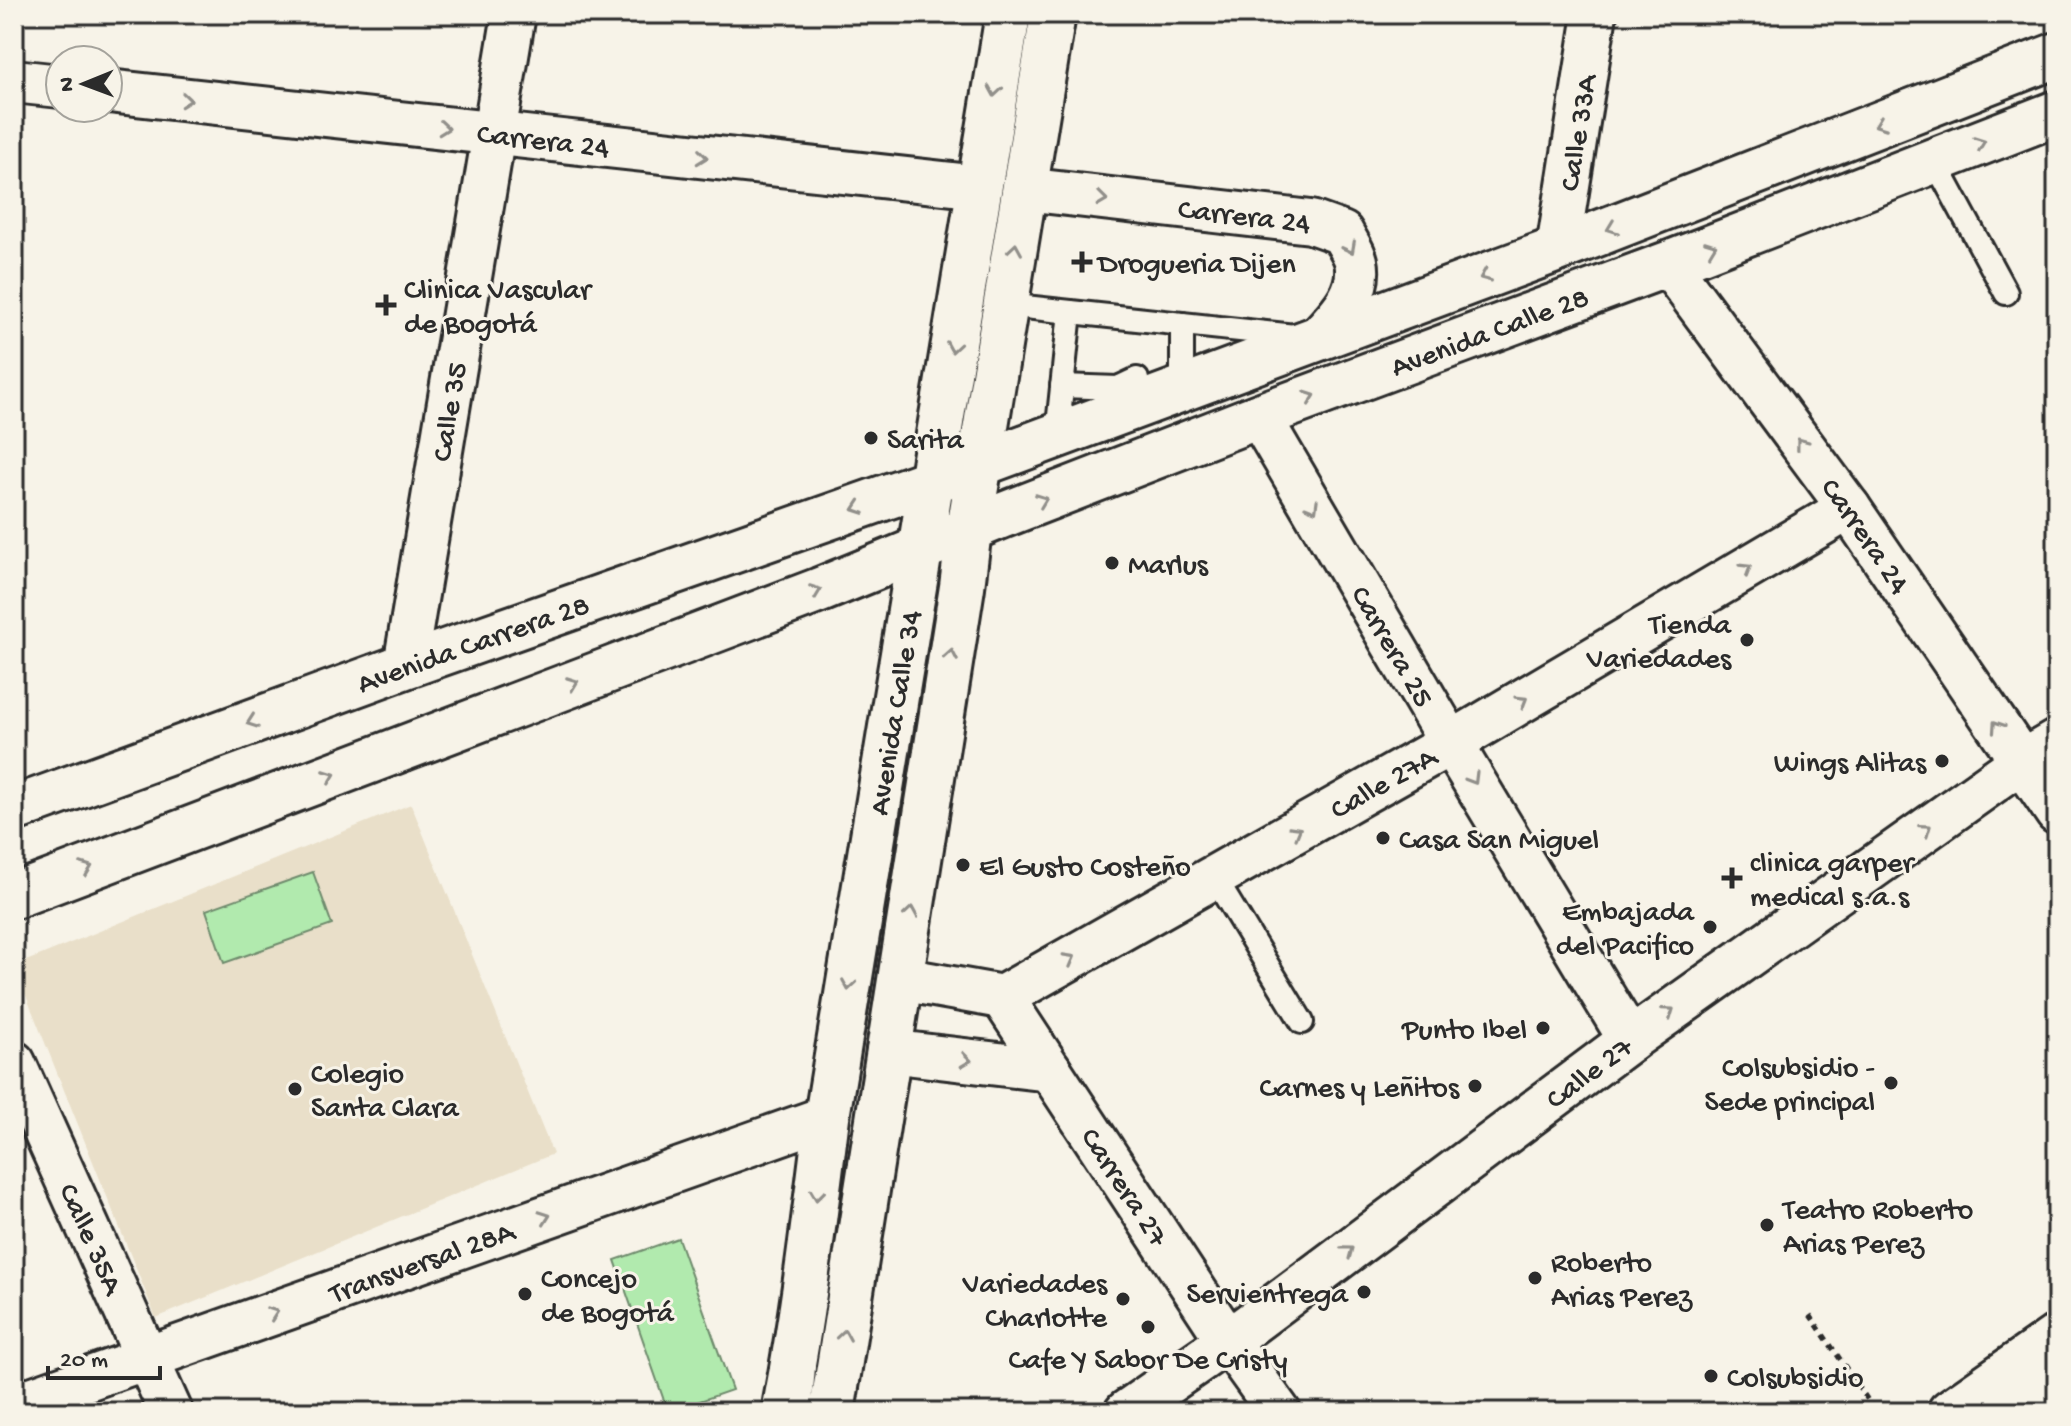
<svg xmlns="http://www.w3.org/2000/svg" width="2071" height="1426" viewBox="0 0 2071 1426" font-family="'Gochi Hand',sans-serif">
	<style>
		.built { fill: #e9dfc9 }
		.green { fill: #b1eaae; stroke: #6e8a6c; stroke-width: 2 }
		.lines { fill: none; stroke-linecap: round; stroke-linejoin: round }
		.service-casing { stroke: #2b2b2b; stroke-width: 28 }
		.minor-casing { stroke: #2b2b2b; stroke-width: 48 }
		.secondary-casing { stroke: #2b2b2b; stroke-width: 50 }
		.primary-casing { stroke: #2b2b2b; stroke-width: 50 }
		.path { stroke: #2b2b2b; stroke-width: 5; stroke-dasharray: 6 6; stroke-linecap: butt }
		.service { stroke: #f7f3e8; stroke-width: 22 }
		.minor { stroke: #f7f3e8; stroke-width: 42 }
		.secondary { stroke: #f7f3e8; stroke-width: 44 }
		.primary { stroke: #f7f3e8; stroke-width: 44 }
		.oneway { stroke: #918f8a }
		.poi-dot { fill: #2b2b2b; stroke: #f7f3e8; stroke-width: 3 }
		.labels { text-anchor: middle; stroke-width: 6; stroke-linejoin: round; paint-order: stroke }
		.street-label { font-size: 30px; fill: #2b2b2b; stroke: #f7f3e8 }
		.poi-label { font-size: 30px; fill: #2b2b2b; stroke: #f7f3e8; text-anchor: start }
	</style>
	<rect width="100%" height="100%" fill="#f7f3e8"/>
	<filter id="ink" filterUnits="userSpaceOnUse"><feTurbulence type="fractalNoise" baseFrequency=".0125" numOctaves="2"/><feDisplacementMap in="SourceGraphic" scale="16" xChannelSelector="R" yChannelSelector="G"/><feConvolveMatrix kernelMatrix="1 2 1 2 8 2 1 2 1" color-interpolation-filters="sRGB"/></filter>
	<g filter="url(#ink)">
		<path class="built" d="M411,804l142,350 -397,164 -142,-352z"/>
		<g class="green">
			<path d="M313,872l19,53 -108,38 -18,-53z"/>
			<path d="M678,1238l54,152 -64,22 -53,-152z"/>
		</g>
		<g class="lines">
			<g class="service-casing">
				<g id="service">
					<path d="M1934,160l72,133"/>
					<path d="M1006,305l289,31"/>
					<path d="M1062,386l56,2 19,-9"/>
					<path d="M1182,388v-64"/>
					<path d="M1057,435l13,-123"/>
					<path d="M1214,877l88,145"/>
				</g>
			</g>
			<g class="minor-casing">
				<g id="minor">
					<path d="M14,81l46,5"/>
					<path id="s1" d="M108,91l872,96"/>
					<path id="s2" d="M1024,189l287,33 31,11c4,8 12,19 14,28 7,32 -19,56 -39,78"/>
					<path id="s3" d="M1558,249l37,-235"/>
					<path id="s4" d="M1668,264l181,244 208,305"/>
					<path id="s5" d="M1259,416l192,327 179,297"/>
					<path id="s6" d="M405,666l109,-652"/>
					<path id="s7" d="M901,979l101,18 449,-254 398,-235"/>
					<path id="s8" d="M1002,997l226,344 51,71"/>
					<path d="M888,1051l162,19"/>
					<path id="s9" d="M14,1063l157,349"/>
					<path id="s10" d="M14,1405l813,-288"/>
					<path id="s11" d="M1126,1412l102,-71 402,-301 391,-278 36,-21"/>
				</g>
			</g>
			<g class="secondary-casing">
				<g id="secondary">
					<path id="s12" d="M14,809l391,-143 575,-202 578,-215 499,-194"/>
					<path id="s13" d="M14,896l806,-306 181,-74 258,-100 409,-152 389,-151"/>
					<path id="s14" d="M786,1402c18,-94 29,-190 41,-285l181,-1103"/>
					<path d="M832,1412l130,-825 7,-57 84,-516"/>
				</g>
			</g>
			<g class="primary-casing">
				<g id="primary">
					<path d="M789,1412l4,-46"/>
					<path d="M1950,1412l107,-75"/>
					<path d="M2016,1412l41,-30"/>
				</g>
			</g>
			<path class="path" d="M1810,1315l66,97"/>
			<use href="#service" class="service"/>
			<use href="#minor" class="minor"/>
			<use href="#secondary" class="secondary"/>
			<use href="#primary" class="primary"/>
		</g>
		<defs><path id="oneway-chevron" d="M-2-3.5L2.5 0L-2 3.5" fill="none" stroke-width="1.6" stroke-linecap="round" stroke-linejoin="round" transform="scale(2)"/></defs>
		<g class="oneway">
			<use href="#oneway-chevron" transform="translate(995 91) rotate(99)"/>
			<use href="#oneway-chevron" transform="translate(186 100) rotate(6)"/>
			<use href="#oneway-chevron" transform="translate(1880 124) rotate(159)"/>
			<use href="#oneway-chevron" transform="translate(444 128) rotate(6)"/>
			<use href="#oneway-chevron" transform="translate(1980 143) rotate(-21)"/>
			<use href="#oneway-chevron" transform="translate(702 157) rotate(6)"/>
			<use href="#oneway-chevron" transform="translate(1102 199) rotate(7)"/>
			<use href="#oneway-chevron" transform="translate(1612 228) rotate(159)"/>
			<use href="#oneway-chevron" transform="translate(1711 247) rotate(-21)"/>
			<use href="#oneway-chevron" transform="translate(1350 248) rotate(62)"/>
			<use href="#oneway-chevron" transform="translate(1015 249) rotate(-81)"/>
			<use href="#oneway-chevron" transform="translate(1485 276) rotate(157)"/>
			<use href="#oneway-chevron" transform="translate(953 347) rotate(99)"/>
			<use href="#oneway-chevron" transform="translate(1310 397) rotate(-20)"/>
			<use href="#oneway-chevron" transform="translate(1801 443) rotate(-127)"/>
			<use href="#oneway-chevron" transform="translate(1042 500) rotate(-21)"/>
			<use href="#oneway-chevron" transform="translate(1313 507) rotate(60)"/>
			<use href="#oneway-chevron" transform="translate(858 508) rotate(161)"/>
			<use href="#oneway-chevron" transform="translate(1746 569) rotate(-31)"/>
			<use href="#oneway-chevron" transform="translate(816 591) rotate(-21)"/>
			<use href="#oneway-chevron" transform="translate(951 655) rotate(-80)"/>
			<use href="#oneway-chevron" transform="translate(573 683) rotate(-21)"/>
			<use href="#oneway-chevron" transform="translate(1522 701) rotate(-31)"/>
			<use href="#oneway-chevron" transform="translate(252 722) rotate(160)"/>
			<use href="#oneway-chevron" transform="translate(1997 726) rotate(-124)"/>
			<use href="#oneway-chevron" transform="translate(330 776) rotate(-21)"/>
			<use href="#oneway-chevron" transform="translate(1473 779) rotate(59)"/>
			<use href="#oneway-chevron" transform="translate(1926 829) rotate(-35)"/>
			<use href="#oneway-chevron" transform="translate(1296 831) rotate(-30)"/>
			<use href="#oneway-chevron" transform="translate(87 868) rotate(-21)"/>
			<use href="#oneway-chevron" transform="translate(911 912) rotate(-81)"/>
			<use href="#oneway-chevron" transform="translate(1070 959) rotate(-29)"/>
			<use href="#oneway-chevron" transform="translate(849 985) rotate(99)"/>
			<use href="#oneway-chevron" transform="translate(1669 1012) rotate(-35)"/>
			<use href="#oneway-chevron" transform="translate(966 1060) rotate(7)"/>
			<use href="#oneway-chevron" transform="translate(817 1195) rotate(97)"/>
			<use href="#oneway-chevron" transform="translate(545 1217) rotate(-20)"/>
			<use href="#oneway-chevron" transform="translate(1348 1251) rotate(-37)"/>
			<use href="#oneway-chevron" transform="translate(273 1313) rotate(-20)"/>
			<use href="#oneway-chevron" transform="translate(844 1335) rotate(-81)"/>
		</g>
	</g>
	<g class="poi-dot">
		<path d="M1078 250h8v8h8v8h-8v8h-8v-8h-8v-8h8z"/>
		<path d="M382 293h8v8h8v8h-8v8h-8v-8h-8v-8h8z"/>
		<circle cx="871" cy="438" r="8"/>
		<circle cx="1112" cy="563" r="8"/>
		<circle cx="1747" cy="640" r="8"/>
		<circle cx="1942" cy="761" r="8"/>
		<circle cx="1383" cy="838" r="8"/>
		<circle cx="963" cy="865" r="8"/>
		<path d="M1728 866h8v8h8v8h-8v8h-8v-8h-8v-8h8z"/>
		<circle cx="1710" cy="927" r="8"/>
		<circle cx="1543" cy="1028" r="8"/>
		<circle cx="1891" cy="1083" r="8"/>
		<circle cx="1475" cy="1086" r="8"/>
		<circle cx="295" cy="1089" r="8"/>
		<circle cx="1767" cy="1225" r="8"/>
		<circle cx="1535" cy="1278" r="8"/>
		<circle cx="1364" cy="1292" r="8"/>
		<circle cx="525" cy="1294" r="8"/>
		<circle cx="1123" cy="1299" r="8"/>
		<circle cx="1148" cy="1327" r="8"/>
		<circle cx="1711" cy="1376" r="8"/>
	</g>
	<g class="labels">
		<g class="street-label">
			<text dy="10" stroke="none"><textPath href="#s3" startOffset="118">Calle 33A</textPath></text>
			<text dy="10" stroke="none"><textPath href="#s1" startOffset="438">Carrera 24</textPath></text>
			<text dy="10" stroke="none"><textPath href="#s2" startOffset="222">Carrera 24</textPath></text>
			<text dy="10" stroke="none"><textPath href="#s13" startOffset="1580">Avenida Calle 28</textPath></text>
			<text dy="10" stroke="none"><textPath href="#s6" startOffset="258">Calle 35</textPath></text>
			<text dy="10" stroke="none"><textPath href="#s4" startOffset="336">Carrera 24</textPath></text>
			<text dy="10" stroke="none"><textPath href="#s12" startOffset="488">Avenida Carrera 28</textPath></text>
			<text dy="10" stroke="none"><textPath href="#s5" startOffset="266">Carrera 25</textPath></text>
			<text dy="10" stroke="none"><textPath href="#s14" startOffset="698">Avenida Calle 34</textPath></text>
			<text dy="10" stroke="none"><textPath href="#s7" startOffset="540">Calle 27A</textPath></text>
			<text dy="10" stroke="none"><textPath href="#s11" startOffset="574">Calle 27</textPath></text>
			<text dy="10" stroke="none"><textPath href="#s8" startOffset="226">Carrera 27</textPath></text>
			<text dy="10" stroke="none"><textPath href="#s9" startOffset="192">Calle 35A</textPath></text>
			<text dy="10" stroke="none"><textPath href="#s10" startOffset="432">Transversal 28A</textPath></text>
		</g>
		<g class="poi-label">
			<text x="1098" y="272">Drogueria Dijen</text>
			<text x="404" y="298">Clinica Vascular<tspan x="404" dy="34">de Bogotá</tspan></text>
			<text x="887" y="448">Sarita</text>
			<text x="1128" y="573">Marlus</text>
			<text x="1731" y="633" text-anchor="end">Tienda<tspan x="1731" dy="34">Variedades</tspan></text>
			<text x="1926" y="771" text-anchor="end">Wings Alitas</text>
			<text x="1399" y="848">Casa San Miguel</text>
			<text x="1750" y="871">clinica garper<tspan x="1750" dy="34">medical s.a.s</tspan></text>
			<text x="979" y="875">El Gusto Costeño</text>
			<text x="1694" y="920" text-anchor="end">Embajada<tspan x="1694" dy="34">del Pacifico</tspan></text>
			<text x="1527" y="1038" text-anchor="end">Punto Ibel</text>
			<text x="1875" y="1076" text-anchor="end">Colsubsidio -<tspan x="1875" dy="34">Sede principal</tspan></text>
			<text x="311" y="1082">Colegio<tspan x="311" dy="34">Santa Clara</tspan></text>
			<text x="1459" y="1096" text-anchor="end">Carnes y Leñitos</text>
			<text x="1783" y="1218">Teatro Roberto<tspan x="1783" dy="34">Arias Perez</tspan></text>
			<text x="1551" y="1271">Roberto<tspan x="1551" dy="34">Arias Perez</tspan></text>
			<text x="541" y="1287">Concejo<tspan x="541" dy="34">de Bogotá</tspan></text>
			<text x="1107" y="1292" text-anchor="end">Variedades<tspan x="1107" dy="34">Charlotte</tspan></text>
			<text x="1348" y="1302" text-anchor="end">Servientrega</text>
			<text x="1148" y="1368" text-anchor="middle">Cafe Y Sabor De Cristy</text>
			<text x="1727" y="1386">Colsubsidio</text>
		</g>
	</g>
	<rect width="2071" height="1426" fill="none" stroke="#f7f3e8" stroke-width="48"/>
	<rect x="24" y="24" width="2023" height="1378" fill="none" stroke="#2b2b2b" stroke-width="3" filter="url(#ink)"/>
	<g transform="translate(84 84) rotate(269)"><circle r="38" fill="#f7f3e8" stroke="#a5a39c" stroke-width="2"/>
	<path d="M0-6L14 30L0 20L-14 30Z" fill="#2b2b2b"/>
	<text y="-12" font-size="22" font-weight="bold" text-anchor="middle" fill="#2b2b2b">N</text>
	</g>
	<path d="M48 1366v12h112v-12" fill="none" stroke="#2b2b2b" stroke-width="4"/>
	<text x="60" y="1366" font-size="24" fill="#2b2b2b" stroke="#f7f3e8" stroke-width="6" paint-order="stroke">20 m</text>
</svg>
